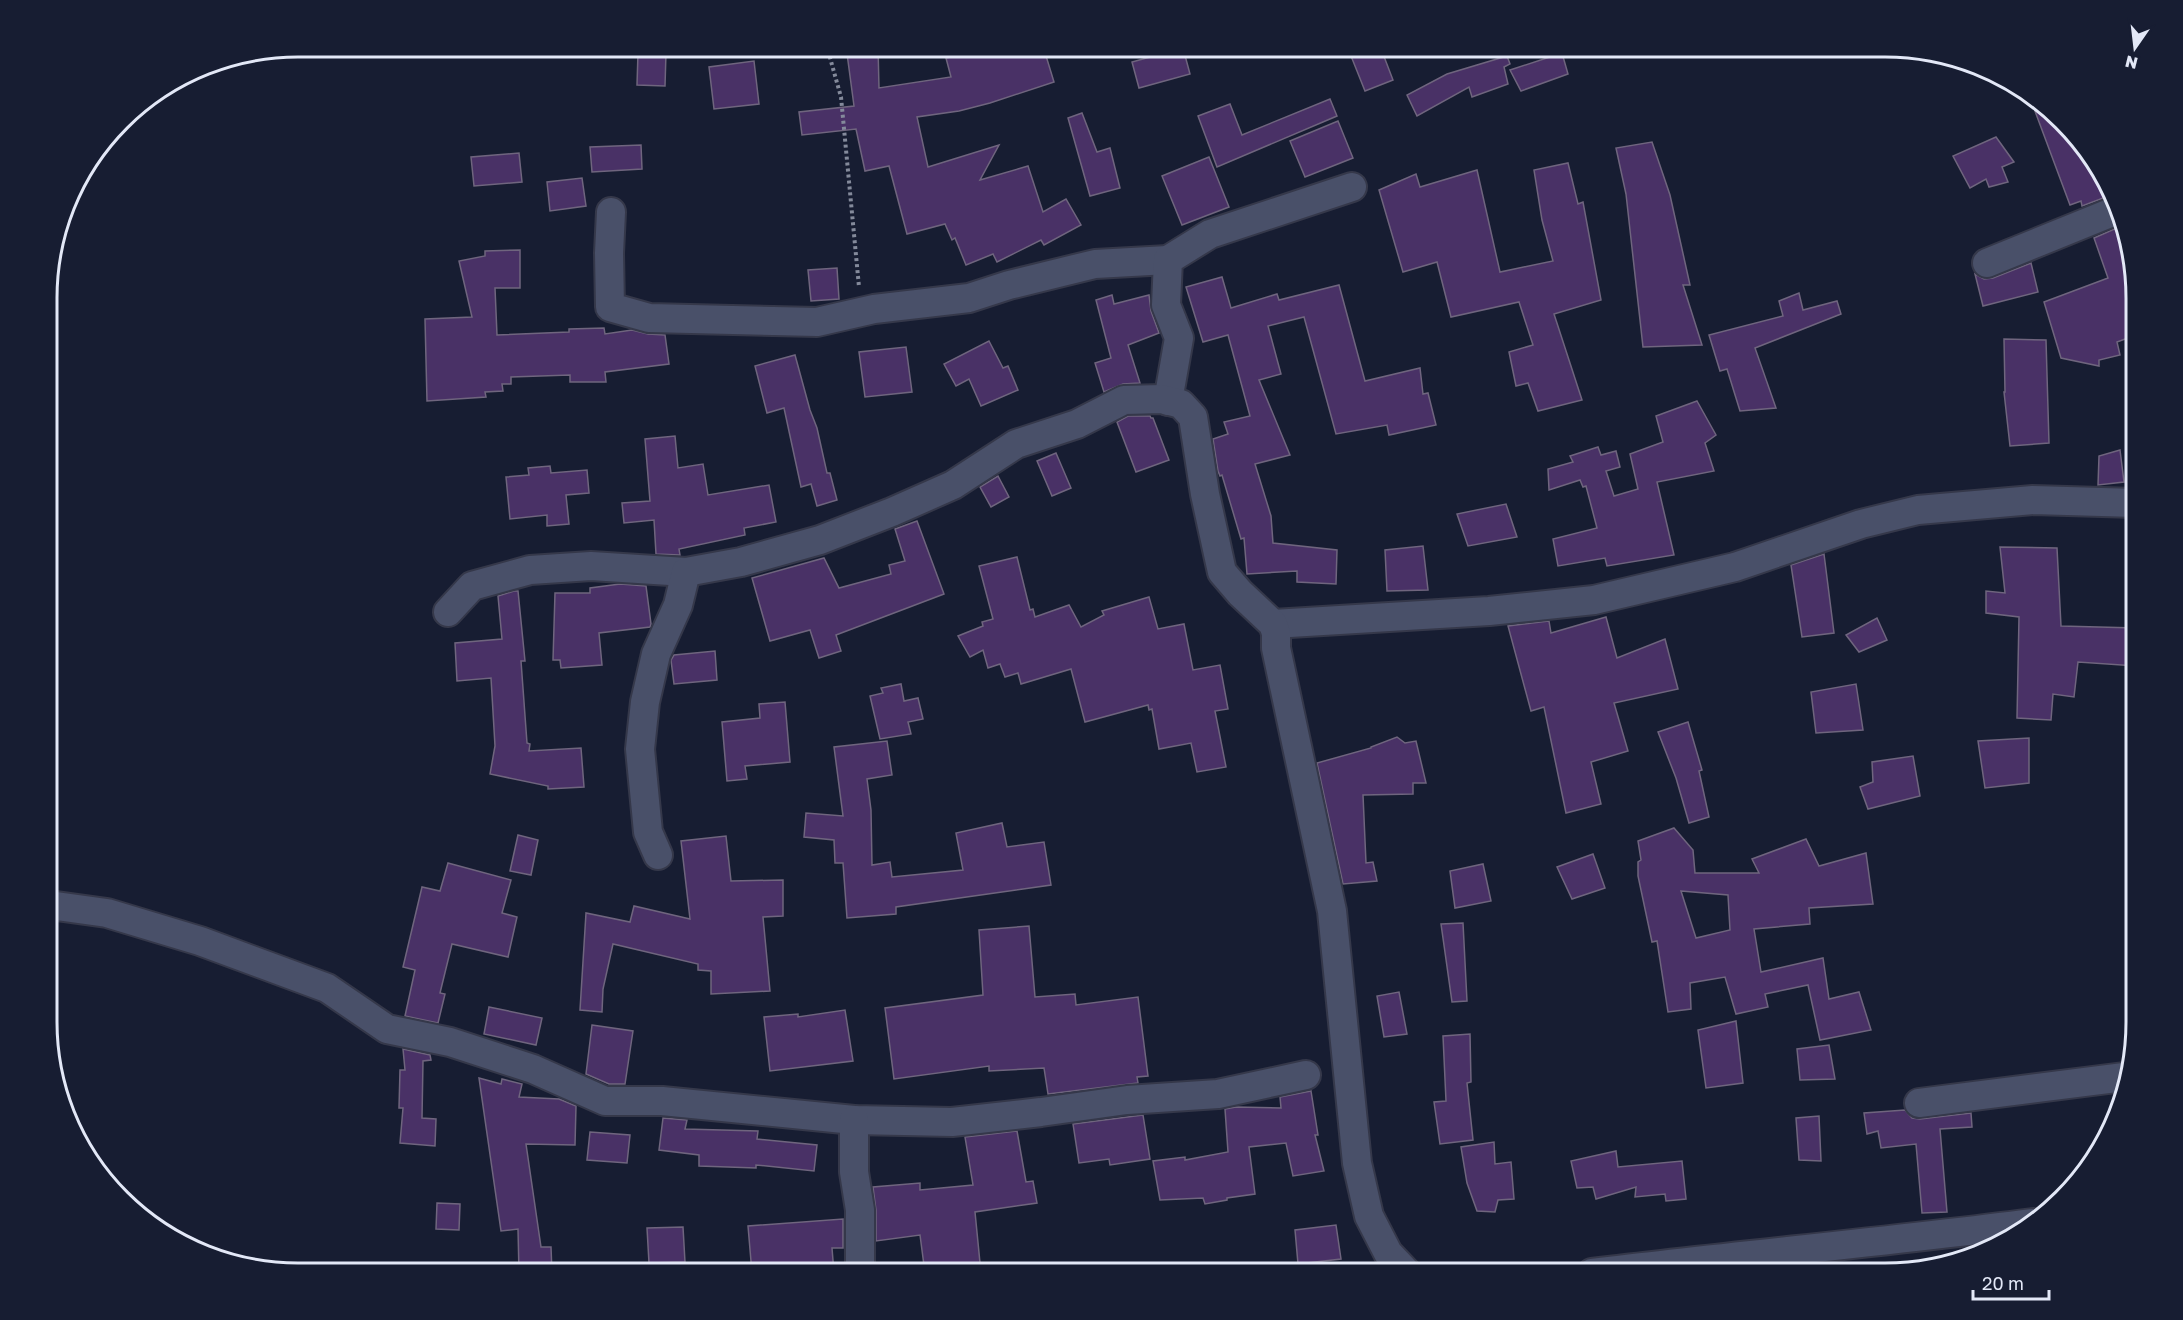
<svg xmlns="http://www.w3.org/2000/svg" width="2183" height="1320" viewBox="0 0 2183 1320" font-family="'Golos Text',sans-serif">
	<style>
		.building { fill: #493166; stroke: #6f657e; stroke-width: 1.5; fill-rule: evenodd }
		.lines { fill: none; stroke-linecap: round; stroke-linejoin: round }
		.street-casing { stroke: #35384a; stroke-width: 32 }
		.path { stroke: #848a9b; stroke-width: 4; stroke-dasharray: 3 3; stroke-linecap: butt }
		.street { stroke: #495069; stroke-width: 28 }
		.rim { fill: none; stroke: #e3e8f7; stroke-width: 3 }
	</style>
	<rect width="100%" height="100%" fill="#171d32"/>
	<g class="building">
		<path d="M846,46h32l1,42 72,-11 -5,-19 32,-7 1,5 30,-10h34l11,36 -64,21 -31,8 -42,6 11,50 71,-22 -19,35 48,-14 15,46 23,-13 15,26 -37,20 -3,-5 -44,22 -4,-8 -27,11 -11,-27 -3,2 -7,-16 -38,10 -18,-68 -24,5 -9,-42 -54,6 -3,-23 55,-6z"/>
		<path d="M1374,46h6l13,34 -28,11 -14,-35z"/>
		<path d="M1183,48l7,26 -51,14 -7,-26z"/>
		<path d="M638,53h28l-1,33 -28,-1z"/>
		<path d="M1562,53l6,21 -47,17 -11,-21z"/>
		<path d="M1507,56l3,8 -6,3 4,17 -36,13 -3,-10 -52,29 -10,-21 40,-21z"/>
		<path d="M754,61l5,43 -45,5 -5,-42z"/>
		<path d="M2029,95l34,25 30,40 13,37 -24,9 -1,-5 -11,4z"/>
		<path d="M1330,99l7,17 -120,51 -19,-51 32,-12 12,31z"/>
		<path d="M1082,113l15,39 13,-4 10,40 -30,8 -22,-78z"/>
		<path d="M1338,121l15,37 -48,19 -15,-36z"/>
		<path d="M1996,137l18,25 -12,5 6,15 -19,5 -3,-8 -16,9 -17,-32z"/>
		<path d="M1652,142l18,53 20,90h-7l19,60 -59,2 -17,-153 -10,-46z"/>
		<path d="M641,145l1,24 -50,3 -2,-25z"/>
		<path d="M519,153l3,29 -48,4 -3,-29z"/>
		<path d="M1209,157l20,50 -47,18 -20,-49z"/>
		<path d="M1568,163l10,41 5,-2 18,98 -47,14 28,86 -44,11 -10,-28 -12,3 -7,-34 24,-7 -14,-43 -68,15 -14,-55 -34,10 -24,-82 37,-16 4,13 57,-17 23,102 53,-11 -11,-41 -8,-50z"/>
		<path d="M582,178l4,28 -36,5 -3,-29z"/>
		<path d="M2119,227l17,54v54l-19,7 3,13 -21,5v6l-38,-8 -17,-56 64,-24 -14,-40z"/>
		<path d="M520,250v38h-25l2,47 72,-3v-3l35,-1 1,6 27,-4 16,4 17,1 4,29 -64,8 1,10h-36v-7l-59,2v7h-9l1,7 -18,1 1,5 -59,4 -2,-82 47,-2 -13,-56 26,-5v-5z"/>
		<path d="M2031,263l7,29 -55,14 -8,-32 9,5 9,-1z"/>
		<path d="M837,268l2,31 -28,2 -3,-31z"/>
		<path d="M1222,277l9,31 46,-14 2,6 60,-15 26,96 55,-13 3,26 5,-1 8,32 -47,10 -2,-10 -51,9 -32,-117 -36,9 13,48 -22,6 31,75 -35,9 16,52 2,27 64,7 -1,34 -39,-2v-11l-50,3 -3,-36 -3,1 -19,-64 -2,1 -2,-5 -5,-32 15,-5 -4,-12 26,-6 -22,-81 -25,7 -17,-55z"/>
		<path d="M1799,293l4,17 34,-9 4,13 -86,34 21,60 -36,3 -13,-42 -7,2 -11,-36 74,-19 -4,-15z"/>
		<path d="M1112,295l2,9 35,-9 2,16 8,22 -31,12 12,38 -17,1 -19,8 -9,-29 16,-5 -15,-58z"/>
		<path d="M2004,339l42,1 3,103 -39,3 -6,-54h1z"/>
		<path d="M989,341l14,27 5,-2 10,24 -37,16 -12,-27 -13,7 -12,-22z"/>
		<path d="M906,347l6,45 -47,5 -6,-45z"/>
		<path d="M795,355l15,55 7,18 10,45h3l7,27 -20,6 -6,-22 -10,3 -17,-79 -17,5 -12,-47z"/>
		<path d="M1697,401l19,34 -11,8 9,28 -57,11 17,73 -67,11 -2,-8 -47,8 -5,-27 44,-11 -11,-42 -3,1 -3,-7 -31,10 -1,-21 25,-7 -3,-6 28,-9 3,8 15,-4 4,16 -14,4 8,25 24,-7 -8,-35 33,-12 -7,-26z"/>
		<path d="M1128,416h22l1,2h2l16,42 -33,12 -19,-50z"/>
		<path d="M675,436l3,32 25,-4 5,31 61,-10 7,37 -32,6 1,7 -66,14 1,6 -24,-1 -2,-34 -30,3 -2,-20 28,-2 -5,-62z"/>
		<path d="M2120,450l4,32 -26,3 1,-29z"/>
		<path d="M1056,453l15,35 -19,8 -15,-35z"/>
		<path d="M550,466l1,7 36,-3 2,23 -23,2 3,29 -22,2v-11l-37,4 -4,-42 23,-2 -1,-7z"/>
		<path d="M998,476l11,21 -18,10 -11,-20z"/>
		<path d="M1506,504l11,33 -49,9 -11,-32z"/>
		<path d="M917,521l27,73 -108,41 5,16 -22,7 -9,-28 -40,11 -18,-63 72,-20 15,30 52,-14 -2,-9 16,-4 -10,-32z"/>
		<path d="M1423,546l5,44 -41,1 -2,-41z"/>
		<path d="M2000,547l57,1 4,78 75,2v38l-58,-4 -4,35 -21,-3 -2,26 -34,-2 2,-101 -33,-4v-22l19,2z"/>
		<path d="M1824,554l10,79 -32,4 -11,-72z"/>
		<path d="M1017,557l13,53 3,-1 2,8 34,-12 12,22 23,-12 -2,-4 47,-14 9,32 26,-5 9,46 27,-5 8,44 -13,2 11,56 -29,5 -6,-29 -32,6 -7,-40 -3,1 -1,-5 -63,17 -14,-53 -50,15 -3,-11 -13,4 -5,-13 -12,4 -5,-18 -13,7 -12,-21 25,-10 -1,-4 11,-3 -14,-53z"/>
		<path d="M620,584l26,2 5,38 -1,3 -51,6 3,32 -41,3 -1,-8h-7l2,-67h35v-5z"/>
		<path d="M514,591h4l7,70h-4l6,82 3,1 -1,7 52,-3 3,39 -36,2v-3l-58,-12 5,-28 -4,-68 -34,3 -2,-38 47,-4 -4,-43z"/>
		<path d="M1606,617l11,41 48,-19 13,50 -64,14 14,48 -37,11 10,42 -35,9 -22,-106 -13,4 -23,-85 41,-5 2,12z"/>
		<path d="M1877,618l10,22 -28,12 -13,-17z"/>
		<path d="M715,651l2,29 -43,4 -3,-24 3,-5z"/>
		<path d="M901,684l3,17 14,-3 5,21 -15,3 3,12 -31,5 -10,-43 13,-3 -2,-5z"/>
		<path d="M1856,684l7,46 -47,3 -5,-41z"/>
		<path d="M785,702l5,60 -45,4 2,13 -20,2 -5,-59 38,-4 -1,-14z"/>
		<path d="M1688,722l14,48 -3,1 10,46 -20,6 -13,-45 -18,-46z"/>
		<path d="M1397,737l8,6 11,-2 10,42h-13v11l-50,1 3,68 7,-1 4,19 -34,3 -26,-121 54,-15v-1z"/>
		<path d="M2029,738v45l-44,5 -7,-47z"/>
		<path d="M887,741l5,34 -25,4 4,31 1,55 18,-3 2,15 71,-7 -7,-37 46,-10 5,24 37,-5 7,43 -155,22v7l-49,4 -4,-55h-8l-1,-23 -30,-3 2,-24 37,3 -9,-69z"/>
		<path d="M1913,756l7,40 -52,13 -8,-22 13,-5 -1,-20z"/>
		<path d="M1674,828l19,22 2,23h64l-7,-14 54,-20 13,27 47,-13 7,51 -64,4 1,16 -56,5 7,43 62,-14 6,41 30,-7 12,38 -51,10 -12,-55 -43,9 3,13 -32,7 -11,-37 -35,6 1,26 -23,3 -11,-71 -5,1 -14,-66v-14l3,-2 -3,-19zM1681,891l47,4 2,35 -34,8z"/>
		<path d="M518,835l20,5 -7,35 -21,-4z"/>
		<path d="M726,836l5,45 52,-1v36l-20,1 7,74 -59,3v-23l-13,-1v-6l-85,-20 -10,45 -1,23 -22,-2 6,-97 44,9 4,-16 56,13 -9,-78z"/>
		<path d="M1593,854l12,34 -33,11 -15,-32z"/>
		<path d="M448,863l63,17 -9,33 15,4 -9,40 -56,-13 -12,49 5,1 -7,29 -33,-7 10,-46 -12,-3 19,-80 18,4z"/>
		<path d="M1483,864l8,37 -36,7 -5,-37z"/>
		<path d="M1463,923l4,78 -15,1 -11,-78z"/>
		<path d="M1029,926l6,71 40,-3 1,11 62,-8 10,79 -11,1 1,6 -90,11 -4,-26 -55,3v-5l-95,13 -9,-71 98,-13 -4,-65z"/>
		<path d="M1399,992l8,42 -23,3 -7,-41z"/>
		<path d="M489,1007l53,11 -6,27 -52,-11z"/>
		<path d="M845,1010l8,51 -83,10 -6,-54 34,-3v3z"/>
		<path d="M1736,1021l7,62 -37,5 -8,-58z"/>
		<path d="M592,1025l41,6 -8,53h-16l-23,-10z"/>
		<path d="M1470,1034l1,48 -4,1 6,57 -33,4 -6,-42 12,-1 -3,-65z"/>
		<path d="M1829,1045l6,34 -35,1 -3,-31z"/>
		<path d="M403,1049l27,6 1,5 -8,1 -1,57 14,1 -1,27 -35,-3 3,-35h-4l1,-38h5z"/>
		<path d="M479,1078l22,6 1,-5 20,5 -3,13 40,2 17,7 -1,39 -49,-1 15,103h10l1,26h-33l-1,-44 -17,2z"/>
		<path d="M1311,1091l7,44h-3l9,36 -31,5 -7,-33 -37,4 6,47 -28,4v2l-22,4 -2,-6 -43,2 -7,-39 32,-4v3l43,-8 -3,-43 11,-2 45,1 -1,-11z"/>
		<path d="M1905,1110l7,8 8,1 51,-6 1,14 -32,2 7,83 -25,1 -6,-69 -35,4 -3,-17 -11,3 -3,-21z"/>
		<path d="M1143,1115l7,44 -40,6 -1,-6 -30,4 -6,-39z"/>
		<path d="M1819,1116l2,45 -22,-1 -3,-42z"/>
		<path d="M663,1118l24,2 -2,9 73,2 -1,8 60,6 -3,26 -58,-6v3l-57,-2v-11l-40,-5z"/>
		<path d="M1017,1131l9,51 7,-1 4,22 -62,9 6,61h-56l-5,-38 -44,6v-31l-3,-23 47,-4v7l53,-5 -8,-48z"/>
		<path d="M590,1132l40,3 -3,28 -40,-3z"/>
		<path d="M1494,1142l1,22 16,-2 3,37 -16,1 -3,12 -18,-1 -10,-28 -6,-36z"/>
		<path d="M1616,1151l2,16 64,-6 4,38 -20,2 -1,-7 -30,3 1,-10 -40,12 -3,-12 -16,1 -6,-27z"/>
		<path d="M437,1203l23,1 -1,26 -23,-1z"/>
		<path d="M843,1219v29h-11l2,25h-82l-4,-47z"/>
		<path d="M1336,1225l5,34 -43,5 -3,-34z"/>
		<path d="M683,1227l2,35 -36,1 -2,-35z"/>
	</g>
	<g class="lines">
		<g class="street-casing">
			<g id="street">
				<path d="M611,212l-2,41 1,54 39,11 168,4 57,-13 95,-11 40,-13 86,-21 73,-4"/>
				<path d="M1987,263l128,-52"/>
				<path d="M1168,401l11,-63 -13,-33 2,-45 42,-26 142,-47"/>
				<path d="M448,612l24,-26 58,-16 61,-4 95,6"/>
				<path d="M1273,624l216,-13 105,-11 141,-33 126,-43 57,-14 115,-10 103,3"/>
				<path d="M658,855l-10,-23 -8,-83 5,-47 11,-48 22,-49 8,-33 55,-10 79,-22 72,-28 61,-27 63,-41 61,-20 47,-24 38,-1 19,5 12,13 12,77 17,78 18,21 33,31 3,9v15l56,263 25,252 12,53 19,37 19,20"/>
				<path d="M49,905l58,8 93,28 127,47 60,41 63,13 83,27 72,32h57l192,19 98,2 89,-10 86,-12 91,-6 88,-19"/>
				<path d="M1919,1103l205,-26"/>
				<path d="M854,1120v52l6,38v63"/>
				<path d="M1592,1273c147,-18 294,-31 441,-50"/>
			</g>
		</g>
		<path class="path" d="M771,52l56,-5 14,50 18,190"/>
		<use href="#street" class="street"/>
	</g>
	<path d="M0 0H2183V1320H0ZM298 57H1885A241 241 0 0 1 2126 298V1022A241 241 0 0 1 1885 1263H298A241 241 0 0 1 57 1022V298A241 241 0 0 1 298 57Z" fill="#171d32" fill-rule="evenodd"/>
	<path class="rim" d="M298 57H1885A241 241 0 0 1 2126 298V1022A241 241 0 0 1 1885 1263H298A241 241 0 0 1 57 1022V298A241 241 0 0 1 298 57Z"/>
	<g transform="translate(2135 48) rotate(194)" stroke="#171d32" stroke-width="4.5" paint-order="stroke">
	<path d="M0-4.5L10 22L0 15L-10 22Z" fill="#e3e8f7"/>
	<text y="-9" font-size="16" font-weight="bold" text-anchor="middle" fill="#e3e8f7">N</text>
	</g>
	<path d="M1973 1290v9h76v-9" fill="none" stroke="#e3e8f7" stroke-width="3"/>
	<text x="1982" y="1290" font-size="18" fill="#e3e8f7" stroke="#171d32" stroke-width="4.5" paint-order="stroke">20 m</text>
</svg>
